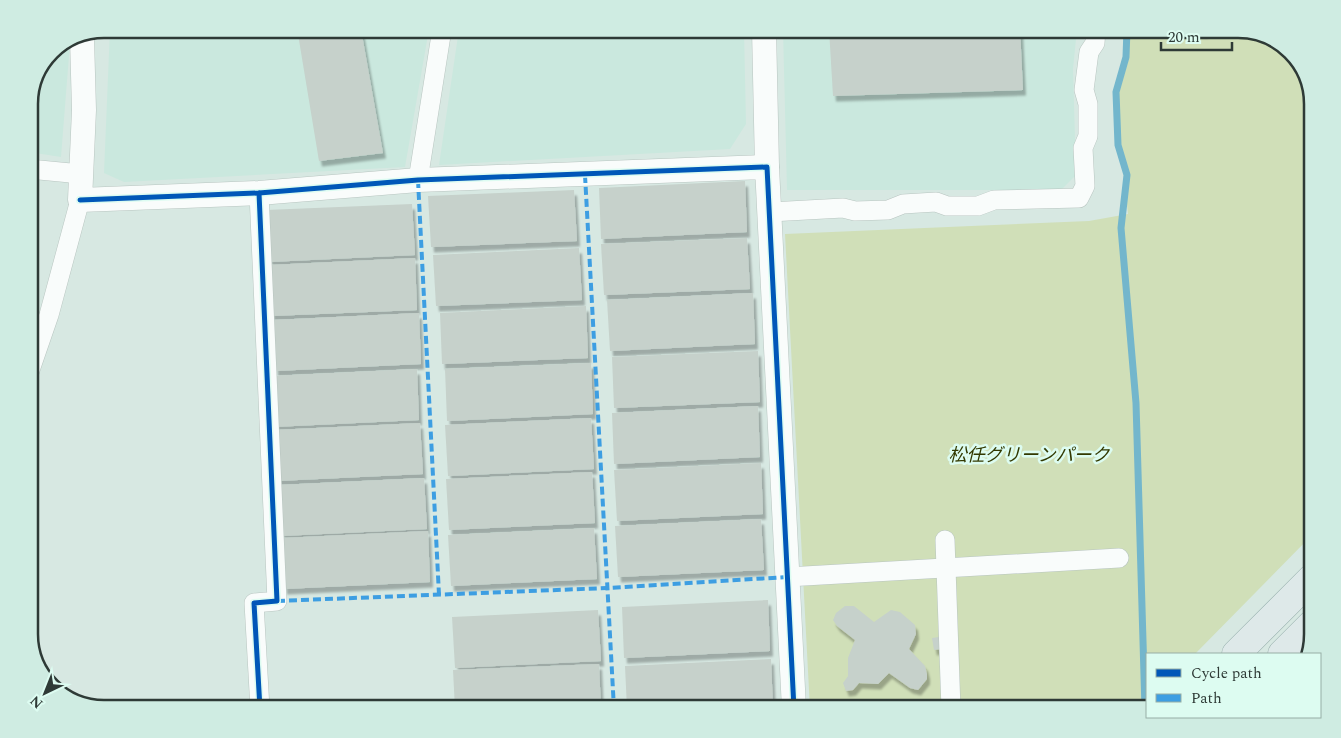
<svg xmlns="http://www.w3.org/2000/svg" width="1341" height="738" viewBox="0 0 1341 738" font-family="Spectral,'Noto Sans JP',serif">
	<style>
		.built { fill: #cae8de }
		.green { fill: #d0dfb8 }
		.lines { fill: none; stroke-linecap: round; stroke-linejoin: round }
		.stream { stroke: #73b6cc; stroke-width: 7 }
		.building { fill: #c6d1cb; filter: url(#shadow) }
		.minor-casing { stroke: #b8c5c0; stroke-width: 20 }
		.tertiary-casing { stroke: #b8c5c0; stroke-width: 25 }
		.primary-casing { stroke: #96aeab; stroke-width: 29 }
		.minor { stroke: #f9fcfb; stroke-width: 19 }
		.tertiary { stroke: #f9fcfb; stroke-width: 24 }
		.primary { stroke: #dee9e9; stroke-width: 28 }
		.quiet { stroke: #3d9ee2; stroke-width: 4; stroke-dasharray: 8 4; stroke-linecap: butt }
		.cycleway-casing { stroke: #ddfcf1; stroke-width: 8 }
		.cycleway { stroke: #0057b8; stroke-width: 5 }
		.labels { text-anchor: middle; stroke-width: 5; stroke-linejoin: round; paint-order: stroke }
		.park-label { font-size: 18px; font-style: italic; fill: #323900; stroke: #ddfcf1 }
		.rim { fill: none; stroke: #2e3a36; stroke-width: 2.5 }
	</style>
	<defs>
		<filter id="shadow"><feDropShadow dx="3" dy="5.5" stdDeviation="1" flood-color="#0004"/></filter>
	</defs>
	<rect width="100%" height="100%" fill="#d7e8e2"/>
	<g class="built">
		<path d="M110,29h319l-24,138 -281,15 -20,-9z"/>
		<path d="M459,29h285l2,95 -16,25 -291,16z"/>
		<path d="M783,29h294l-4,40 3,106 -15,15h-274z"/>
		<path d="M70,43l-9,114 -32,-5v-53l22,-48z"/>
	</g>
	<path class="green" d="M1127,29h110l34,8 29,25 12,37v436l-117,119h-48v48l-7,7h-330l-25,-475 304,-13 39,-7 -12,-109z"/>
	<g class="lines">
		<path class="stream" d="M1127,29l-1,28 -10,35 2,53 9,30 -6,53 15,175 9,306"/>
	</g>
	<g class="building">
		<path d="M344,29h17l22,124 -64,8 -21,-127z"/>
		<path d="M829,29h191l3,61 -190,6z"/>
		<path d="M1187,29h19l-1,4 -18,-2z"/>
		<path d="M745,181l2,51 -146,7 -2,-51z"/>
		<path d="M574,190l3,51 -146,6 -3,-51z"/>
		<path d="M412,204l3,51 -146,7 -3,-52z"/>
		<path d="M747,238l3,51 -146,6 -3,-51z"/>
		<path d="M579,248l3,52 -146,6 -3,-51z"/>
		<path d="M415,258l2,52 -146,6 -2,-51z"/>
		<path d="M753,293l2,51 -145,7 -3,-51z"/>
		<path d="M586,306l2,52 -146,6 -2,-51z"/>
		<path d="M419,313l2,51 -146,7 -2,-51z"/>
		<path d="M758,351l2,51 -146,6 -2,-51z"/>
		<path d="M591,363l2,51 -146,7 -2,-52z"/>
		<path d="M417,369l2,51 -146,7 -2,-51z"/>
		<path d="M758,406l2,51 -146,7 -2,-51z"/>
		<path d="M591,418l3,51 -146,7 -3,-51z"/>
		<path d="M420,423l3,51 -146,7 -3,-51z"/>
		<path d="M761,463l2,51 -146,7 -3,-51z"/>
		<path d="M592,472l3,51 -146,7 -3,-51z"/>
		<path d="M424,478l3,51 -146,7 -3,-51z"/>
		<path d="M761,519l3,51 -146,7 -3,-51z"/>
		<path d="M594,528l3,51 -146,7 -3,-51z"/>
		<path d="M428,531l2,51 -146,7 -2,-51z"/>
		<path d="M768,600l2,51 -146,7 -2,-51z"/>
		<path d="M845,606h9l20,16 17,-12 9,2 15,13 1,9 -7,15 16,17 2,8v5l-9,11 -8,-2 -21,-15 -11,11 -19,-1 -6,7 -7,1 -3,-8 5,-7v-18l7,-18 -18,-14 -4,-6 3,-7z"/>
		<path d="M598,610l3,51 -146,7 -3,-51z"/>
		<path d="M939,637l2,12 -7,1 -2,-12z"/>
		<path d="M771,659l2,50h-146l-2,-43z"/>
		<path d="M599,664l2,45h-146l-2,-39z"/>
	</g>
	<g class="lines">
		<g class="minor-casing">
			<g id="minor">
				<path d="M29,169l52,5"/>
				<path d="M418,180l24,-151"/>
				<path d="M259,193l18,408 -23,2 6,106"/>
				<path d="M770,212l73,-4 12,3 33,-1 15,-6 33,-2 11,4h31l16,-6 85,-2 6,-12 -2,-38 5,-12v-32l-4,-14 5,-38 6,-9 1,-14"/>
				<path d="M29,373l20,-58 31,-115"/>
				<path d="M945,540l6,169"/>
				<path d="M787,577l332,-19"/>
			</g>
		</g>
		<g class="tertiary-casing">
			<g id="tertiary">
				<path d="M764,29l3,138"/>
				<path d="M82,38l2,72 -4,90 179,-7 159,-13 349,-13 27,542"/>
			</g>
		</g>
		<g class="primary-casing">
			<g id="primary">
				<path d="M1236,654l76,-76"/>
				<path d="M1282,654l30,-30"/>
			</g>
		</g>
		<use href="#minor" class="minor"/>
		<use href="#tertiary" class="tertiary"/>
		<use href="#primary" class="primary"/>
		<g class="quiet">
			<path d="M585,175l29,534"/>
			<path d="M418,180l21,415"/>
			<path d="M277,601l330,-13 180,-11"/>
		</g>
		<g class="cycleway-casing">
			<g id="cycleway">
				<path d="M259,193l18,408 -23,2 6,106"/>
				<path d="M80,200l179,-7 159,-13 349,-13 27,542"/>
			</g>
		</g>
		<use href="#cycleway" class="cycleway"/>
	</g>
	<g class="labels">
		<g class="park-label">
			<text x="1029" y="461">松任グリーンパーク</text>
		</g>
	</g>
	<path d="M0 0H1341V738H0ZM104 38H1238A66 66 0 0 1 1304 104V634A66 66 0 0 1 1238 700H104A66 66 0 0 1 38 634V104A66 66 0 0 1 104 38Z" fill="#cfece2" fill-rule="evenodd"/>
	<path class="rim" d="M104 38H1238A66 66 0 0 1 1304 104V634A66 66 0 0 1 1238 700H104A66 66 0 0 1 38 634V104A66 66 0 0 1 104 38Z"/>
	<rect x="1146" y="653" width="175" height="65" fill="#ddfcf1" stroke="#97aea6"/>
	<rect x="1156" y="669" width="25" height="8" fill="#0057b8" stroke="#97aea6"/>
	<text x="1191" y="678" font-size="15" fill="#2e3a36">Cycle path</text>
	<rect x="1156" y="694" width="25" height="8" fill="#3d9ee2" stroke="#97aea6"/>
	<text x="1191" y="703" font-size="15" fill="#2e3a36">Path</text>
	<g transform="translate(45 693) rotate(223)" stroke="#ddfcf1" stroke-width="4" paint-order="stroke">
	<path d="M0-4L9 19L0 12L-9 19Z" fill="#2e3a36"/>
	<text y="-8" font-size="14" font-weight="bold" text-anchor="middle" fill="#2e3a36">N</text>
	</g>
	<path d="M1161 42v8h71v-8" fill="none" stroke="#2e3a36" stroke-width="2.5"/>
	<text x="1168" y="42" font-size="15" fill="#2e3a36" stroke="#ddfcf1" stroke-width="4" paint-order="stroke">20 m</text>
</svg>
